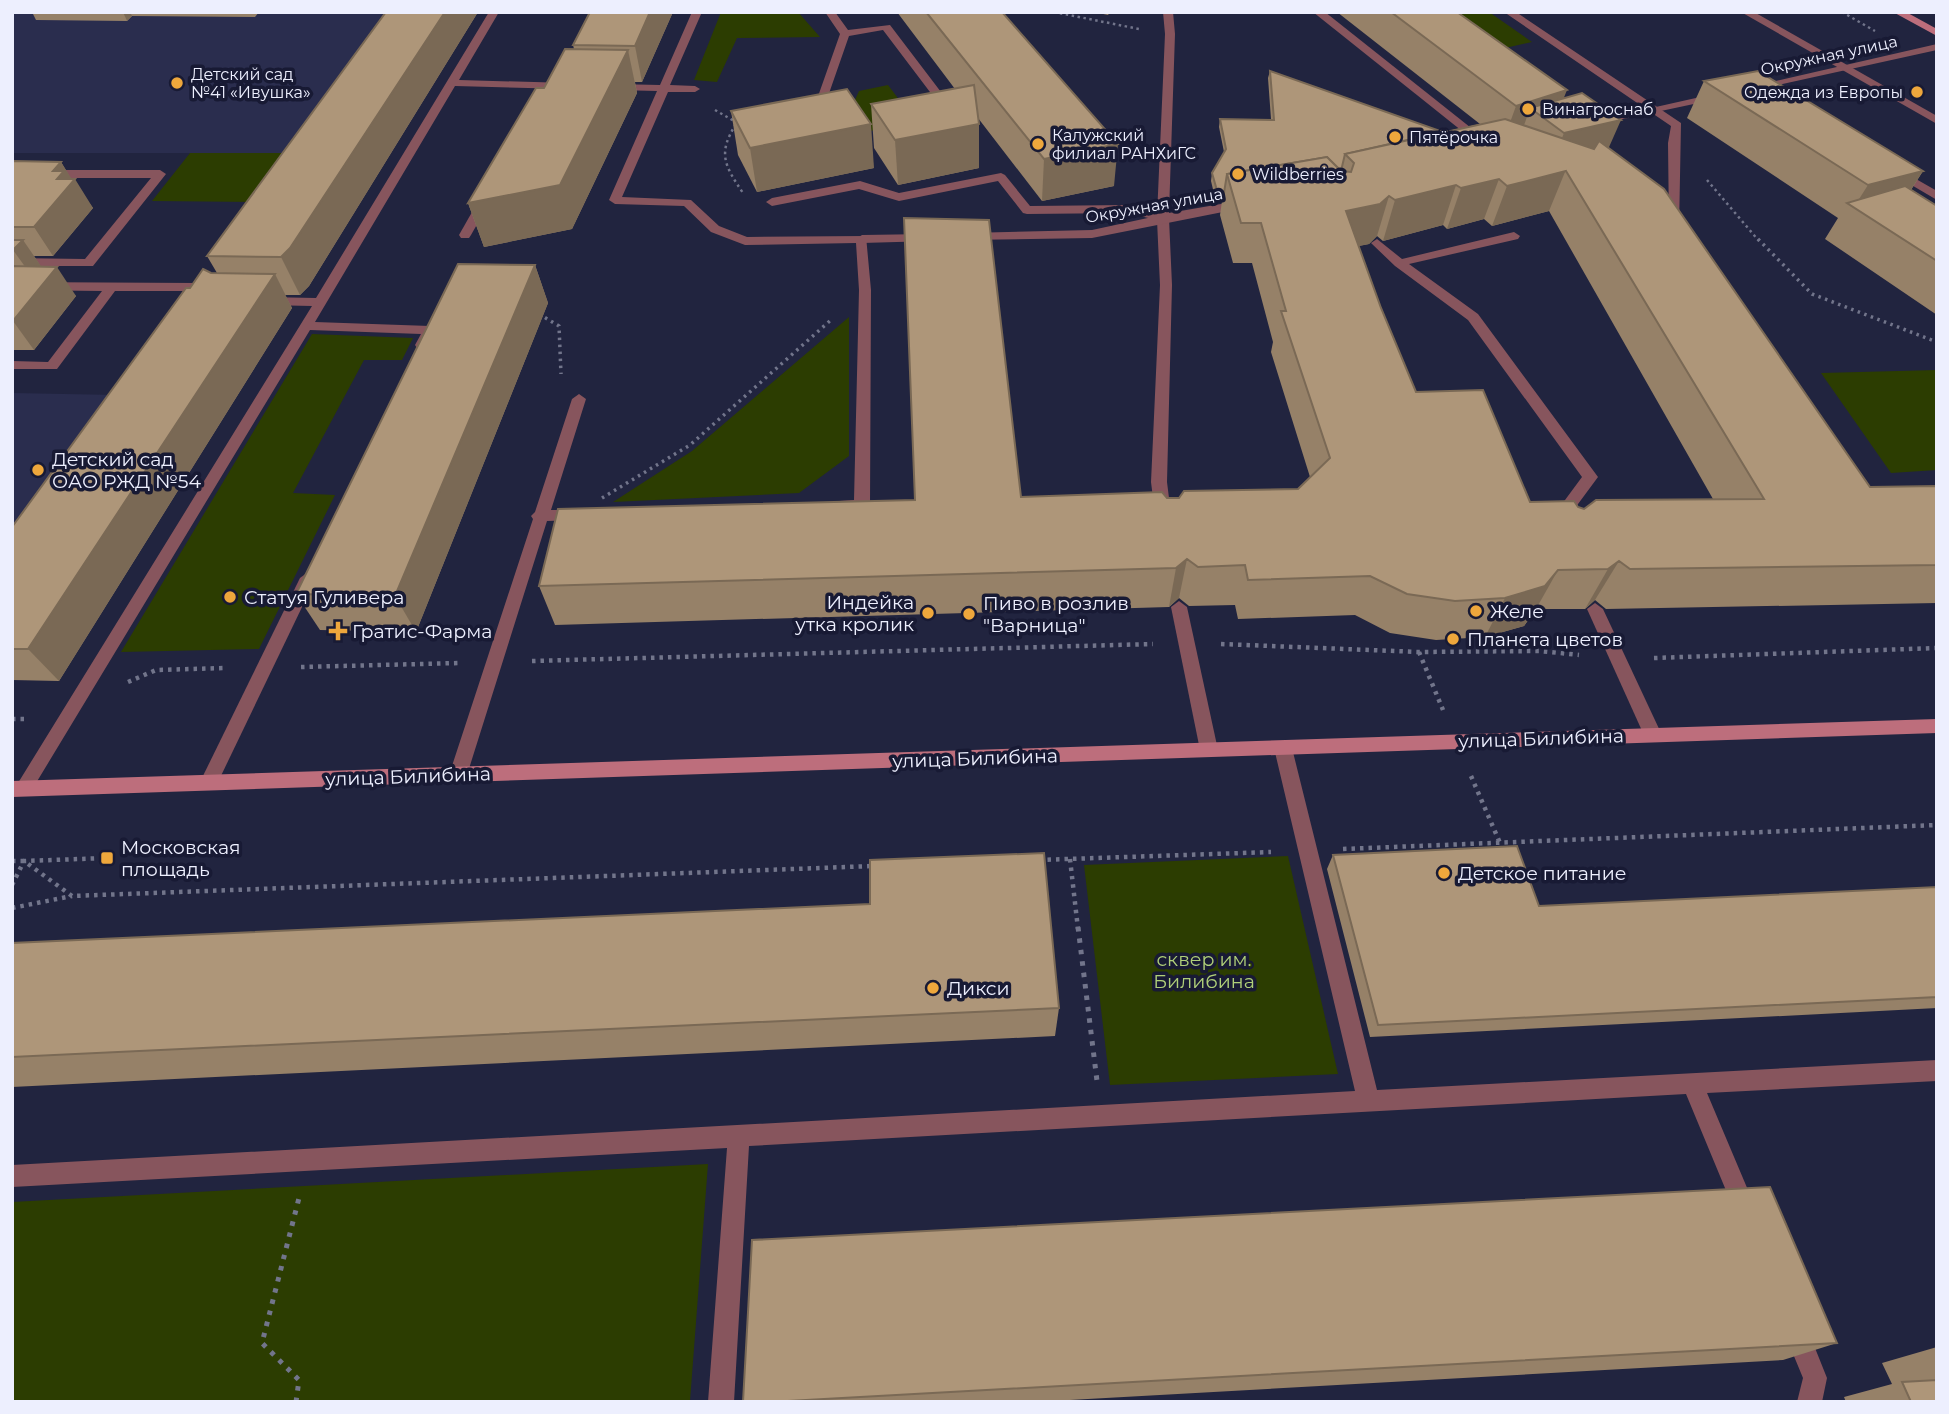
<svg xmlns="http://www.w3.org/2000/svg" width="1949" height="1414" viewBox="0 0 1949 1414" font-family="Montserrat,sans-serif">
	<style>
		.built { fill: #2a2d4e }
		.green { fill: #2c3d01 }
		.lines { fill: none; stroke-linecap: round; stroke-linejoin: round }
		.path-far3 { stroke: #72758b; stroke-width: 2.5; stroke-dasharray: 2.5 3.5; stroke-linecap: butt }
		.path-far2 { stroke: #72758b; stroke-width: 3.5; stroke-dasharray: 2.5 4.5; stroke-linecap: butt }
		.path-far1 { stroke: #72758b; stroke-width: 4.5; stroke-dasharray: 3.5 5; stroke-linecap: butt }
		.path { stroke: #72758b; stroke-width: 5; stroke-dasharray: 4.5 7; stroke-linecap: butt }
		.lane { fill: #87555d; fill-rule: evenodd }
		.street { fill: #87555d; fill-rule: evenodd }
		.secondary { fill: #bd6e7c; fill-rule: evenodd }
		.wall { fill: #968168; fill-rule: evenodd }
		.shaded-wall { fill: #7a6955 }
		.building { fill: #ae9679; stroke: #7a6955; stroke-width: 2; fill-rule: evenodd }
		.poi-dot { fill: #eea73c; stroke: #181a34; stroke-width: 2.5 }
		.labels { text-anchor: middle; stroke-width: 7; stroke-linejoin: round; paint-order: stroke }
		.far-street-label { font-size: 16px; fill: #edeffe; stroke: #181a34 }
		.far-poi-label { font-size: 16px; fill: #edeffe; stroke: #181a34; text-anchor: start }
		.poi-label { font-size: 19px; fill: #edeffe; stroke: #181a34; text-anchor: start }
		.street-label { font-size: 19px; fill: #edeffe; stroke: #181a34 }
		.park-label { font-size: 19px; fill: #b0d079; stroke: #181a34 }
	</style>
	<rect width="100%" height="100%" fill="#21243f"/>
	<g class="built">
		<path d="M12,12h378l-96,141h-282z"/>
		<path d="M12,393l105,2 -105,149z"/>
	</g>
	<g class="green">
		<path d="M721,12h77l22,25 -83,1 -20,44 -23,-2z"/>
		<path d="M1422,12h67l43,30 -53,12z"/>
		<path d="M888,85l28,37 -51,10 -15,-21 9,-20z"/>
		<path d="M190,153h104l-34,49 -108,-1z"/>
		<path d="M849,317v139l-50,37 -186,9 79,-51z"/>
		<path d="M312,334l101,4 -11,22h-38l-71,133 42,2 -76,154 -138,3z"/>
		<path d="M1937,370v100l-46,3 -70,-100z"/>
		<path d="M1288,856l50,218 -228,11 -26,-220z"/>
		<path d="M708,1164l-18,237 -678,1v-200z"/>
	</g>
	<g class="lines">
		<g class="path-far3">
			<path d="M1054,12l85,17"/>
			<path d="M1842,12l33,19"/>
			<path d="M715,110l19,11"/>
			<path d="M736,124c-19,30 -11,42 7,69"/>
			<path d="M1707,180l52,61"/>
		</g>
		<g class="path-far2">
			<path d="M1758,239l54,55 125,48"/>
			<path d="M539,314l20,12 2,48"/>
			<path d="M602,498l88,-53 142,-126"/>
		</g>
		<g class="path-far1">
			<path d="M1221,644l198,8 121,-1 39,4"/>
			<path d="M1419,652l24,58"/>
			<path d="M1654,658l283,-10"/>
			<path d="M532,661l621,-17"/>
			<path d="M301,667l159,-4"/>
			<path d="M128,682l28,-12 70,-2"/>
			<path d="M12,719h14"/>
			<path d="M1471,776l29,67"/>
			<path d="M1343,849l594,-24"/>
			<path d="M1070,859l8,70"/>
			<path d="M1039,860l232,-8"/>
			<path d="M12,861h12l48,35 801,-30"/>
			<path d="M12,885l12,-24 83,-3"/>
			<path d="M12,908l60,-12"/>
		</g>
		<g class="path">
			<path d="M1078,927l19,154"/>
			<path d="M296,1402l3,-22 -37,-37 37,-145"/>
		</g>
		<g class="lane">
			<path d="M489,12h10l-40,68 110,3 5,3 -5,3 -114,-3 -140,236 115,4 7,4 -10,18h-10l-2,-3 6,-11 -111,-4 -280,463 -6,3 -6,-3 -3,-5 3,-5 294,-477 -47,-1 -7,-4 7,-4 51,1z"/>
			<path d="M692,12h10l-32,73 25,1 5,3 -5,3h-27l-46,105 69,3 28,26 28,11 119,-1 5,54 -1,215 -3,4 -23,1 -8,-5 3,-4 15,-1 5,-210 -3,-47 -111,2 -34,-13 -27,-26 -69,-2 -6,-4 48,-109 -42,-1 -5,-3 5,-3 45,1z"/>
			<path d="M825,12h10l13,18 42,-5 54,71v4h-8l-53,-70 -34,6 -23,66 -9,2 -1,-2 24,-68z"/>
			<path d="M1313,12h12l160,127v4h-8z"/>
			<path d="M1504,12h12l165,111 -2,107 -10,-3 -1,-84 3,-17z"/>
			<path d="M1741,12h13l183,104v8z"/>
			<path d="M1895,167l42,24v9l-46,-27 -2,-2z"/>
			<path d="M12,170h148l6,4 -73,92h-81v-8l73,1 66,-81h-139z"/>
			<path d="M1001,173l4,2 25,31 97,-1 42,13 3,67 -5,197 4,32 -3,4 -5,1 -8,-5 -4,-32 9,-197 -3,-65 -30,-7 -100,1 -4,-1 -25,-32 -99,20 -40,-12 -87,17 -6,-4 6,-4 88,-17 39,12z"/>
			<path d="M486,194l6,4 -21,37 -2,3h-8l-2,-3 21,-37z"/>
			<path d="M1514,232l6,4 -2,3 -109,25 69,50 120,163 -34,46 -5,1 -8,-5 31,-42 -114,-157 -73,-54 -24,-23 6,-4 25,20z"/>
			<path d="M12,282l186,1 6,4 -6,4h-83l-58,78h-45v-8l36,1 54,-71 -90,-1z"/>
			<path d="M579,394l7,5 -35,111h27l8,5 -8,5 -31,1 -80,254 -3,5 -6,3 -6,-3 -3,-5 84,-256 -2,-3 4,-4 37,-113z"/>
			<path d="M308,572l8,6 -98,204 -3,5 -6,3 -6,-3 -3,-5 100,-204z"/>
			<path d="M1179,601l8,6 31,143 -3,5 -6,2 -6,-2 -3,-5 -29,-143z"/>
			<path d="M1595,603l8,6 58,124 -3,5 -6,2 -6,-2 -3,-5 -56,-124z"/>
			<path d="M1283,741l6,2 3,5 85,342 560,-30v21l-230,12 49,116 -3,8 -8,3 -8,-3 -51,-123 -937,52 -15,256h-26l19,-254 -715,39v-22l1343,-74 -81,-343 3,-5z"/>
			<path d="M1796,1320l9,3 22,55 -5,24h-25l6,-24 -19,-46 3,-9z"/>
		</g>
		<g class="street">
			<path d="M1163,12h10l2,22 -6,179 75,-13 6,4 -2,3 -156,31 -129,2v-6l4,-1 125,-3 65,-14 8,-182z"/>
			<path d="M1937,44v6l-182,40 -5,-3z"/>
			<path d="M1718,93l5,3 -1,2 -127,27 -6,-3z"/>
			<path d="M928,234l4,1v6l-70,2 -6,-4 6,-4z"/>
		</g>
		<g class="secondary">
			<path d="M1893,12h13l31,17v7z"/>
			<path d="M1937,719v14l-1925,64v-16z"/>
		</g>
	</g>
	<g class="wall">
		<path d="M32,12h227l-4,5 -123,-1 -5,5 -91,-1z"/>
		<path d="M386,12h92l-169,274 -9,9h-15l7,13 -233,373 -47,-1v-153l178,-239 21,-15h6l-10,-17z"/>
		<path d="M590,12h83l-31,70h-7l2,11 -65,136 -88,18 -16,-44 76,-115 30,-39 -1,-4z"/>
		<path d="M897,12h105l112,174 -72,15 -64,-83 1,50 -81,17 -24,-37 -3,-44 84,-15z"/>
		<path d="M1094,12h16l-2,3z"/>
		<path d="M1337,12h120l107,86 45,50 261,339 67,-1v117l-331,6 -11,-9 -10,9h-49l-12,17 -39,11 -49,3 -46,-7 -35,-18 -117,4 -3,-14 -46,1 -10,-8 -10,9 -614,18 -16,-39 376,-86 106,-3 158,1 119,-9 12,-12 -39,-125 2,-10 -21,-79h-19l-13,-48 2,-14 -6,1 -5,-21 1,-8 12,-21 -5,-25 1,-8h51l-3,-41 2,-7 173,61 37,-8zM1549,211l164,288 -129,10 -6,-2 -48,-5 -114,-110 -35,-84 -23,-62 11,-2 8,-8 6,5 60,-16 4,4 37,-10 8,7z"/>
		<path d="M1704,81l219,90 -12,19 26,16v109l-112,-76 13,-21 -151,-100z"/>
		<path d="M731,111l143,57 -117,24 -19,-37z"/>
		<path d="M12,161l49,1 10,17 22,29 -40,48h-19l7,11 35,29 -42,54h-22z"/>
		<path d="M535,265l13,38 -132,329 -96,-2 -24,-36z"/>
		<path d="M1333,855l206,51 398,-19v121l-567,29 -43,-168z"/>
		<path d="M12,943l1047,65 -4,28 -1043,51z"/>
		<path d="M1837,1343l-54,17 -749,42h-291z"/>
		<path d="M1937,1347v55h-91l-2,-5 48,-13 -10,-21z"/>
	</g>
	<g class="shaded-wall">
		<path d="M123,12h7l2,4 -5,5z"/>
		<path d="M445,12h33l-169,274 -9,9 -19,-38z"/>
		<path d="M650,12h23l-31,70 -7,-36z"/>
		<path d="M628,50l9,43 -65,136 -88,18 -16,-44z"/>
		<path d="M1567,90l-14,35 -23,-17 -10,29 -17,5 13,-36z"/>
		<path d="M1621,120l-19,43 -37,9 -16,39 -57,15 15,-40 40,-10 17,-43z"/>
		<path d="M871,124l3,44 -117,24 -7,-44z"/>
		<path d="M979,124v44l-81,17 -3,-45z"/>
		<path d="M1118,144l-4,42 -72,15 2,-42z"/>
		<path d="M61,162l12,19 2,-2 18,29 -40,48 -19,-29 19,-56z"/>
		<path d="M1923,171l-24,37 -45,-1 14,-22z"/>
		<path d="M1499,179l-15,40 -37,10 14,-41z"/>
		<path d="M1456,185l-13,40 -60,16 12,-41z"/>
		<path d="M1224,193l-2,8 -6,1 2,-8z"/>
		<path d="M1389,196l-12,40 -8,8 -34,7 11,-40z"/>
		<path d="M23,240l20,29 -9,10 -21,-29z"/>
		<path d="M535,265l13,38 -132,329 -21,-36z"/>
		<path d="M57,267l19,29 -42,54 -21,-29z"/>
		<path d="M275,274l17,34 -233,373 -31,-32z"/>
		<path d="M1187,559l-8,39 -10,9 7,-39z"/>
		<path d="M1619,561l-24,39 -10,9 23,-40z"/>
		<path d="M1558,570l-22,39 -12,17 -39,11 20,-39z"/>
	</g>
	<g class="building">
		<path d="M386,12h59l-155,236 -9,9 -74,-1z"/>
		<path d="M590,12h60l-15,34 -62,-1z"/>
		<path d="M926,12h76l116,132 -74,15z"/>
		<path d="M1391,12h66l110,78 -51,16z"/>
		<path d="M565,49l63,1 -68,135 -92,18 68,-115h8z"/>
		<path d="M1270,71l173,61 -98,22 -4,17 -14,-14 -100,17 -3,19 -6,1 -6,-21 14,-24 -6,-30 54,1z"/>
		<path d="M1758,71l165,100 -55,14 -164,-104z"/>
		<path d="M974,85l5,39 -84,16 -24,-36z"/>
		<path d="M847,89l24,35 -121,24 -19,-37z"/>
		<path d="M1582,93l39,27 -57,13 -34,-25z"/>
		<path d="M1505,119l89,30 5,-8 65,48 206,298 67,-1v79l-307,4 -11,-8 -11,8 -50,1 -13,16 -40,12 -50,3 -48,-7 -37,-18 -122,4 -3,-15 -47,2 -11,-8 -11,9 -637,18 19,-77 357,-9 -11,-282 85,2 32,277 141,-5 5,6h12l5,-7 114,-2 32,-31 -49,-147h5l-25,-88h-20l-14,-49 100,-17 14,14 10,1 3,-9 -9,-9zM1566,171l198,328 -168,1 -12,9 -6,-2 -4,-6 -44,1 -47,-112 -67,2 -35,-84 -35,-97 34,-7 9,-8 6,4 61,-15 5,3 38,-9 8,7z"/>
		<path d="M12,161l49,1 -8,9h11l-7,8h18l-41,48h-22z"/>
		<path d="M1905,186l32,20v55l-90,-58z"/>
		<path d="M12,240h11l-10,10h-1z"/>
		<path d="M458,264l77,1 -140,331 -99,-2z"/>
		<path d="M12,266l45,1 -44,54h-1z"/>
		<path d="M203,269l8,4 64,1 -247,375h-16v-122l174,-239h4z"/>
		<path d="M1517,846l22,60 398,-19v110l-559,28 -45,-170z"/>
		<path d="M1044,853l15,155 -1047,49v-114l858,-39v-44z"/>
		<path d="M1770,1187l67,156 -1067,59h-27l9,-162z"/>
		<path d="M1937,1380v22h-26l-9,-20z"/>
	</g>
	<g class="poi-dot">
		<circle cx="177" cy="83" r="7"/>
		<circle cx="1917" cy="92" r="7"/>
		<circle cx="1528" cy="109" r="7"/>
		<circle cx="1395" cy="137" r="7"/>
		<circle cx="1038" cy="144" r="7"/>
		<circle cx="1238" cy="174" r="7"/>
		<circle cx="38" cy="470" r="7"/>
		<circle cx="230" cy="597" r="7"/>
		<circle cx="1476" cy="611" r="7"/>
		<circle cx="928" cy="613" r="7"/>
		<circle cx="969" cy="614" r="7"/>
		<path d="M334.5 620.5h7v7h7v7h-7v7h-7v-7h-7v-7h7z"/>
		<circle cx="1453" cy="639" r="7"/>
		<rect x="100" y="851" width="14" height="14" rx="3.5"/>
		<circle cx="1444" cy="873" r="7"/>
		<circle cx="933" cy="988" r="7"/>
	</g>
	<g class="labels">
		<g class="far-street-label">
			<text transform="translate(1829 55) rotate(-12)" y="6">Окружная улица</text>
			<text transform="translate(1154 205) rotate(-10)" y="6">Окружная улица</text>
		</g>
		<g class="far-poi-label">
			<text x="191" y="80">Детский сад<tspan x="191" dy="18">№41 «Ивушка»</tspan></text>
			<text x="1903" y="98" text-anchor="end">Одежда из Европы</text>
			<text x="1542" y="115">Винагроснаб</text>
			<text x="1052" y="141">Калужский<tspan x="1052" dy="18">филиал РАНХиГС</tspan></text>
			<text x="1409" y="143">Пятёрочка</text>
			<text x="1252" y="180">Wildberries</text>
		</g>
		<g class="poi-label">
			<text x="52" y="466">Детский сад<tspan x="52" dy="22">ОАО РЖД №54</tspan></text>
			<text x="244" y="604">Статуя Гуливера</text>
			<text x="914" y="609" text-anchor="end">Индейка<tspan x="914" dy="22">утка кролик</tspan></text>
			<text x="983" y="610">Пиво в розлив<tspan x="983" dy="22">"Варница"</tspan></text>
			<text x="1490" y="618">Желе</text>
			<text x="352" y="638">Гратис-Фарма</text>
			<text x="1467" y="646">Планета цветов</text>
			<text x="121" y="854">Московская<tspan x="121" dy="22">площадь</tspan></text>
			<text x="1458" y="880">Детское питание</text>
			<text x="947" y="995">Дикси</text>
		</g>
		<g class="street-label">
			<text transform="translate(1541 738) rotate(-2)" y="7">улица Билибина</text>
			<text transform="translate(975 758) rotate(-2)" y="7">улица Билибина</text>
			<text transform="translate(408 776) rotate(-2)" y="7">улица Билибина</text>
		</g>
		<g class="park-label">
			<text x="1204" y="966">сквер им.<tspan x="1204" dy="22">Билибина</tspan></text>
		</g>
	</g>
	<rect width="1949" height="1414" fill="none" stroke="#edeffe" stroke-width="28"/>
</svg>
